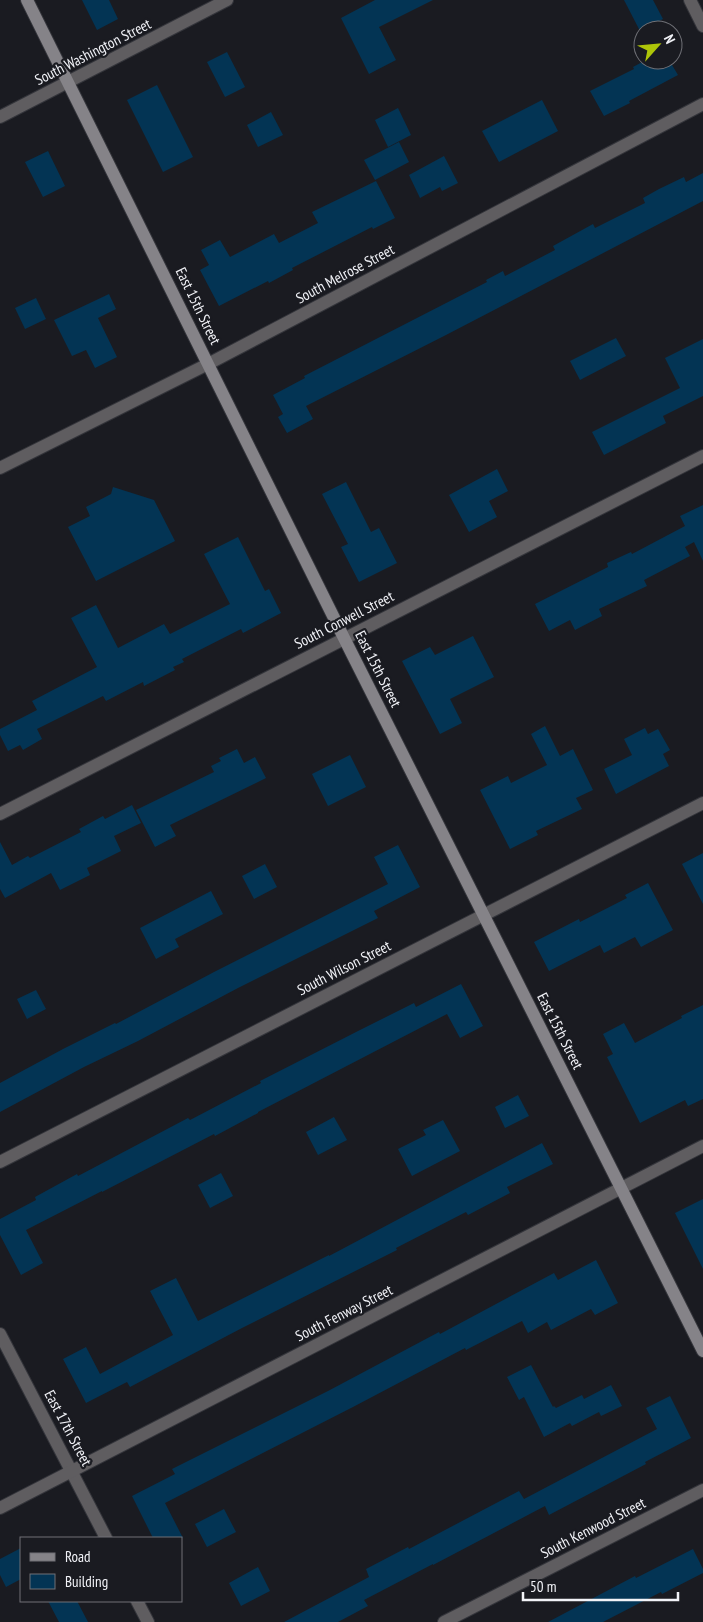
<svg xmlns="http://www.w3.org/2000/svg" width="703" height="1622" viewBox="0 0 703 1622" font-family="'PT Sans Narrow',sans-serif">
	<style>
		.building { fill: #033454 }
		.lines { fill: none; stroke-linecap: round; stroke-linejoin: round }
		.street-casing { stroke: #34353b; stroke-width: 14 }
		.secondary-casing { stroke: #34353b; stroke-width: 14 }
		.street { stroke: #5f5d60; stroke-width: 12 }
		.secondary { stroke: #858388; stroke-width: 12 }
		.labels { text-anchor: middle; stroke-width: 4.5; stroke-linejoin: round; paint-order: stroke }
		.street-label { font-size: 15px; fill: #f2f3f8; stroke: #1a1b21 }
	</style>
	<rect width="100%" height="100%" fill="#1a1b21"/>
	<g class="building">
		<path d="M82,0h27l9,19 -21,11z"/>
		<path d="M375,0h58l-54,27 17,33 -27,14 -28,-56z"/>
		<path d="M624,0h29l10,19 -23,12z"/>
		<path d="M227,52l18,35 -20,10 -18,-35z"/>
		<path d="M646,60h23l9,15 -49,26 1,2 -26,13 -14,-25 44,-22 -1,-2z"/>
		<path d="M157,85l36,72 -30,15 -36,-72z"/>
		<path d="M542,100l16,31 -59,31 -17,-31z"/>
		<path d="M398,108l13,27 -23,12 -13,-27z"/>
		<path d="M271,112l12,23 -25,12 -11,-22z"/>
		<path d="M399,142l10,20 -34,18 -11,-20z"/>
		<path d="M48,151l17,35 -22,11 -18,-35z"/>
		<path d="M444,156l14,27 -16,8 -2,-4 -20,11 -11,-23z"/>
		<path d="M703,173v28l-257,134 -140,71 7,13 -26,14 -9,-16 5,-3 -10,-19 32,-17 -1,-2 183,-94 -1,-2 17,-9 2,5 50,-26 -2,-4 40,-22 2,4 50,-25 -2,-5 16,-9 25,-12 2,5z"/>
		<path d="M376,181l19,37 -22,11 -1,-2 -80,41 1,2 -24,13 -1,-2 -49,25 -19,-36 9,-5 -8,-15 19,-10 10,17 44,-23 5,9 39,-20 -6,-11z"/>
		<path d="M109,294l7,15 -18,9 19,39 -22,11 -9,-18 -14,6 -18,-36z"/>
		<path d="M36,298l10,21 -21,10 -10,-21z"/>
		<path d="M616,338l10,18 -46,24 -10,-19z"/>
		<path d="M703,339v57l-40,20 3,7 -62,32 -12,-23 88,-44 -15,-30z"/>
		<path d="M497,469l11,22 -19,10 8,16 -28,15 -20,-37z"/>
		<path d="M346,482l25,50 8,-4 18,35 -38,19 -18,-35 7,-3 -26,-50z"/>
		<path d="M113,487l41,13 21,41 -79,40 -28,-54 22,-11 -4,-9 25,-13z"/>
		<path d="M703,505v56l-9,-19 -9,5 5,9 -46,24 3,6 -48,23 3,7 -27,14 -5,-10 -21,11 -14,-27 73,-37 -1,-4 24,-11 1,2 53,-28 -5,-10z"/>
		<path d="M238,537l27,54 4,-2 12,24 -38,20 -2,-4 -59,30 2,3 -11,5 2,3 -31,16 -1,-4 -37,19 -3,-5 -66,33 5,10 -19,11 -3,-5 -12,6 -8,-16v-6l37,-19 -5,-9 65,-34 -26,-49 25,-13 22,43 46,-24 6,10 60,-30 -26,-50z"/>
		<path d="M473,636l21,41 -44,22 12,24 -22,11 -38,-73 28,-14 5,8z"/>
		<path d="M545,726l15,30 13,-7 20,41 -17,8 6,11 -46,22 2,4 -28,14 -30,-59 28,-14 3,7 36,-18 -16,-31z"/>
		<path d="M645,728l3,6 10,-5 12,21 -7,4 6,12 -53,28 -12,-25 28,-14 -8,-16z"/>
		<path d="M237,749l7,14 11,-6 11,21 -96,47 6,11 -21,11 -19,-37 78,-38 -3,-6 10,-5 -2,-3z"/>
		<path d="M350,755l16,32 -38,19 -16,-32z"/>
		<path d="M132,805l9,18 -27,13 7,15 -34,17 3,7 -30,15 -9,-17 -46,25 -5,-9v-47l12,23 16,-9 2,2 51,-26 -2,-3 24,-13 2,3z"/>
		<path d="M398,845l22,42 -46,24 4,7 -140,70 -100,53 -54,26 -84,45v-29l63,-34 52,-26 1,1 98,-52 174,-88 -14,-27z"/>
		<path d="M703,853v51l-21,-40z"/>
		<path d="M265,864l12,23 -23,12 -12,-23z"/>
		<path d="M648,883l25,47 -32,17 -6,-10 -31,16 -4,-8 -51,26 -15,-29 45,-23 1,3 47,-24 -2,-3z"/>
		<path d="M211,891l12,23 -48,25 4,8 -23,12 -16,-31z"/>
		<path d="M461,984l22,42 -23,12 -13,-24 -189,98v1l-43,23 -1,-2 -112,58v-1l-76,39 17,33 -22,12 -21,-40v-16l36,-19 -1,-3 42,-23 1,2 110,-58 2,2 71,-37 -1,-2 98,-50 56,-28 2,4z"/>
		<path d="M36,990l10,19 -19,10 -10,-20z"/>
		<path d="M703,1005v94l-15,7 -3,-6 -45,23 -33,-66 6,-3 -10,-20 21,-11 11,20 47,-25 -1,-2z"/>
		<path d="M518,1095l11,21 -24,12 -10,-21z"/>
		<path d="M334,1117l13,23 -29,15 -12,-23z"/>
		<path d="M443,1120l17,31 -48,25 -14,-27 28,-14 -3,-5z"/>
		<path d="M542,1143l11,21 -46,23 3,6 -42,22 -2,-3 -70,36 1,2 -155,78 -112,59 -3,-5 -41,21 -23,-44 23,-12 14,27 73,-39 -23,-44 26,-13 22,43 131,-66v1z"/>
		<path d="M221,1173l12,23 -23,12 -12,-23z"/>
		<path d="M703,1199v70l-28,-56z"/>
		<path d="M596,1260l22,43 -23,12 -4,-6 -40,21 -4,-8 -19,11 -6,-12 -56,29 -1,-2 -112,59 -188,96 18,35h-30l-21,-42 43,-22 -3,-5 156,-78 111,-59 1,2 114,-61 4,7z"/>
		<path d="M531,1365l22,42 1,-1 2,2 26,-13 2,4 27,-14 11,21 -21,10 -2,-4 -27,14 -2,-3 -26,14 -20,-40 -5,3 -12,-23z"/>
		<path d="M670,1396l21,42 -46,24 1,2 -97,51 -4,-9 -112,59v-1l-69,36 4,6 -30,16h-54l85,-45 -3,-8 42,-22 1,2 110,-58 5,8 133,-70 -11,-21z"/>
		<path d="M224,1509l12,23 -29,15 -12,-23z"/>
		<path d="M21,1548v31l-15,8 -6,-12v-16z"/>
		<path d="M693,1549l10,20v4l-41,21 -1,-2 -58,30h-55l87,-46 1,2z"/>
		<path d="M258,1567l12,24 -29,15 -12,-23z"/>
		<path d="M48,1601h29l11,21h-29z"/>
	</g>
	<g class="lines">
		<g class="street-casing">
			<g id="street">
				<path d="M690,0l13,26"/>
				<path d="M0,117l227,-117"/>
				<path d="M0,468l208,-104 495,-260"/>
				<path d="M0,814l703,-358"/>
				<path d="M0,1162l703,-359"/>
				<path d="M0,1334l106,204"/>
				<path d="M0,1508l703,-362"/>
				<path d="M137,1601l11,21"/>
				<path d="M444,1622l259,-132"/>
			</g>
		</g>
		<g class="secondary-casing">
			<path id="secondary" d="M27,0l317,638 359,713"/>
		</g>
		<use href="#street" class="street"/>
		<use href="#secondary" class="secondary"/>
	</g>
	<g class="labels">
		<g class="street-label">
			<text transform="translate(93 52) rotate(-27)" y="5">South Washington Street</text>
			<text transform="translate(345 274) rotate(-28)" y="5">South Melrose Street</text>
			<text transform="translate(198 306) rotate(64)" y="5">East 15th Street</text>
			<text transform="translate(344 620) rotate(-27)" y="5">South Conwell Street</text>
			<text transform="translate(378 669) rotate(63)" y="5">East 15th Street</text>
			<text transform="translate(344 968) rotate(-27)" y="5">South Wilson Street</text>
			<text transform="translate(560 1031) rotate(63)" y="5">East 15th Street</text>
			<text transform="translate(344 1313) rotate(-27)" y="5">South Fenway Street</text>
			<text transform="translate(68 1428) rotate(62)" y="5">East 17th Street</text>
			<text transform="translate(593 1528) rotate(-27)" y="5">South Kenwood Street</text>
		</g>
	</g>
	<rect x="20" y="1537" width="162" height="65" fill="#1a1b21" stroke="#707177"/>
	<rect x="30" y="1553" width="25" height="8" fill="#858388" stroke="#707177"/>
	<text x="65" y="1562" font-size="15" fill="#f2f3f8">Road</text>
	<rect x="30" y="1574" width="25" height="15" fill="#033454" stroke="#707177"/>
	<text x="65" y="1587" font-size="15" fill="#f2f3f8">Building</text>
	<g transform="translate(658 45) rotate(63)"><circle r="24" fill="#1a1b21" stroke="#707177"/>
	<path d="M0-4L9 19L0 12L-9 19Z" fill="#aec509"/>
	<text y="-8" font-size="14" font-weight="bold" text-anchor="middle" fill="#f2f3f8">N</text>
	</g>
	<path d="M523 1592v8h155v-8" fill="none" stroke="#f2f3f8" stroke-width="2.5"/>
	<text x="530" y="1592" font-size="15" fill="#f2f3f8" stroke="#1a1b21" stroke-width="4" paint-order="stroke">50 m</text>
</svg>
